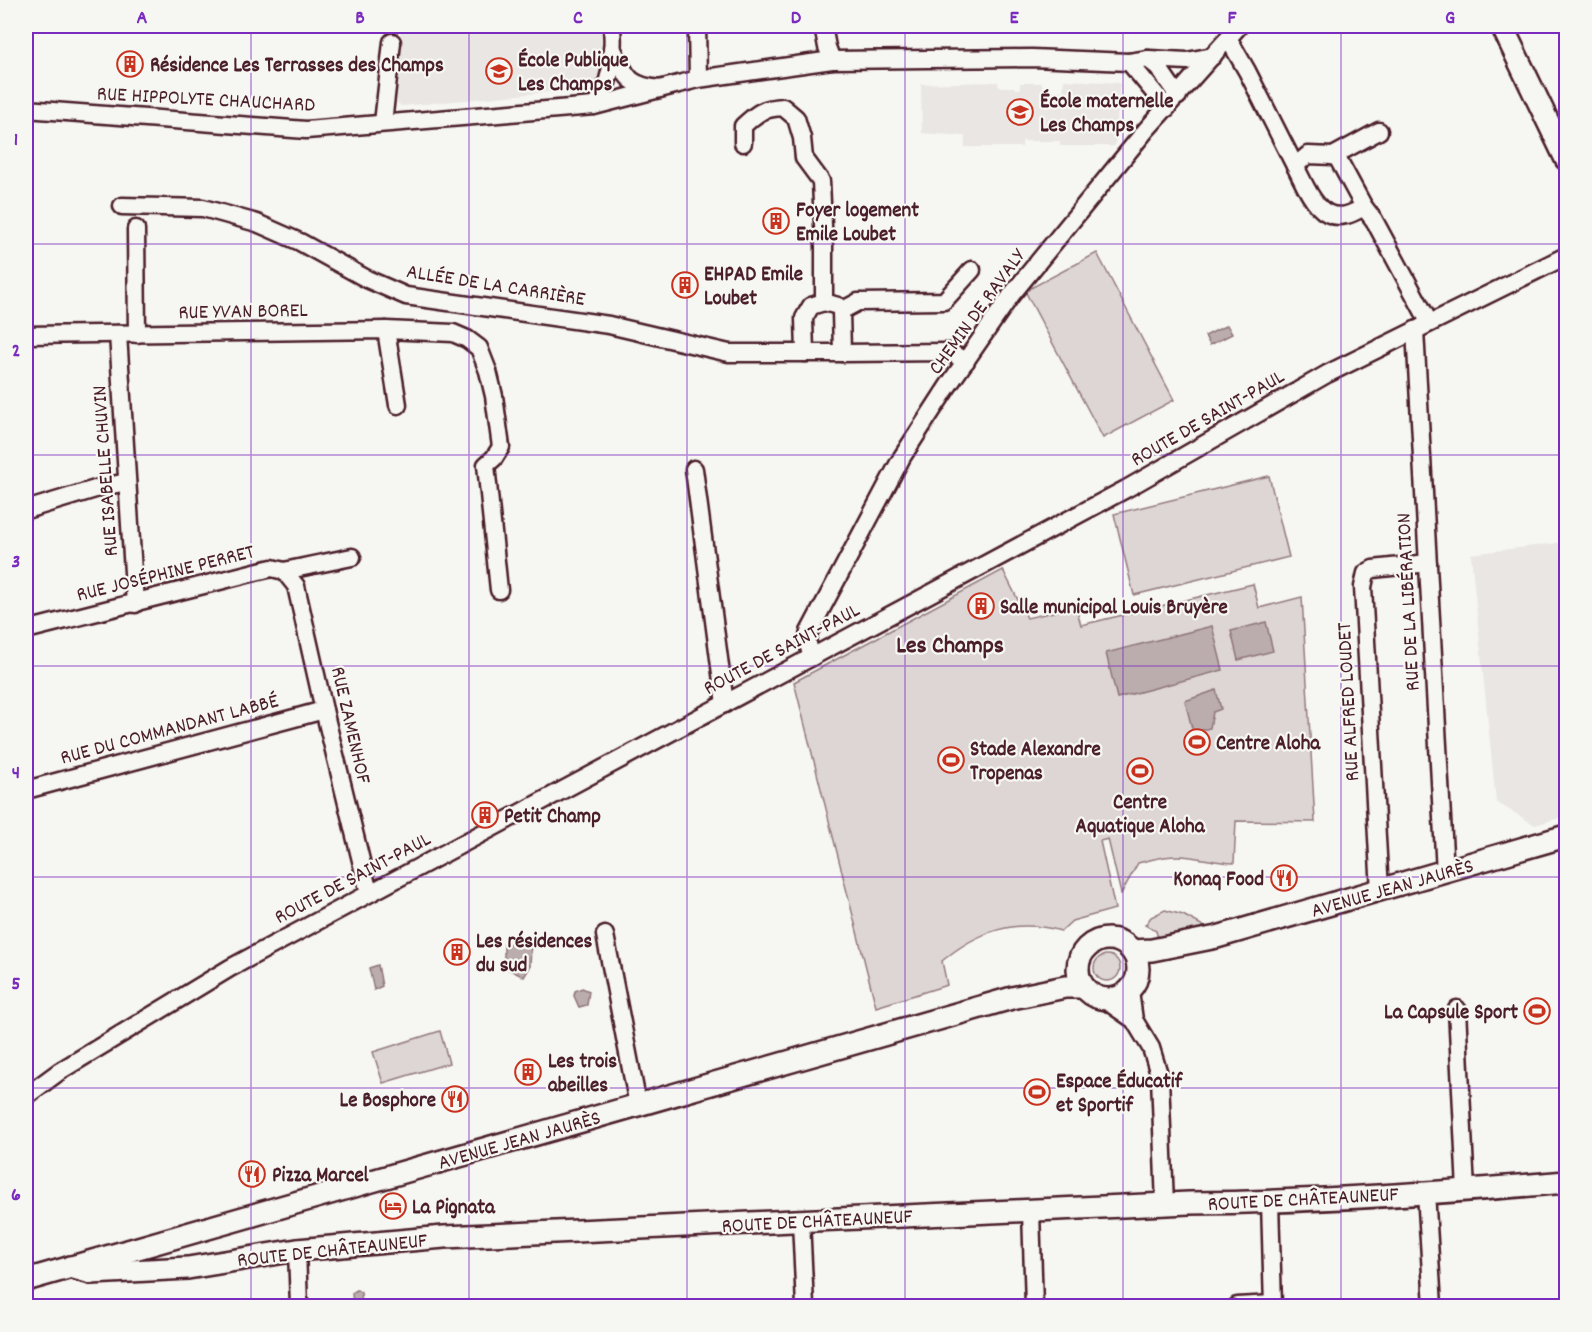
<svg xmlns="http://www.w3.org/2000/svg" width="1592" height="1332" viewBox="0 0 1592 1332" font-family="Dekko,sans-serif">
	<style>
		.built { fill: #e9e6e3 }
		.green { fill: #ddd6d5; stroke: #947a80; stroke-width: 1.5 }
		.water { fill: #bbadae; stroke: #8e747a; stroke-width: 1.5 }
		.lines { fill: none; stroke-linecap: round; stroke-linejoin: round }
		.minor-casing { stroke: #4a1f2b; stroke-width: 21 }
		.major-casing { stroke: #4a1f2b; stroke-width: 26 }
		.minor { stroke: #f6f6f2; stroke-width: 16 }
		.major { stroke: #f6f6f2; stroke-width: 21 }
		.grid { fill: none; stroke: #7b2cbf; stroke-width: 1.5; stroke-opacity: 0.55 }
		.labels { text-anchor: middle; stroke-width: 4.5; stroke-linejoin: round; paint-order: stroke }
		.poi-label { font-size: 21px; font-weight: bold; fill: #4a1f2b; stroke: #f6f6f2; text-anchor: start }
		.street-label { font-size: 21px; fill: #4a1f2b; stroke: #f6f6f2 }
		.quarter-label { font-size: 24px; font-weight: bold; fill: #4a1f2b; stroke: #f6f6f2 }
		.neatline { fill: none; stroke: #7b2cbf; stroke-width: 2 }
		.grid-label { font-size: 20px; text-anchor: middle; font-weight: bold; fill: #7b2cbf }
	</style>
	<rect width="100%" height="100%" fill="#f6f6f2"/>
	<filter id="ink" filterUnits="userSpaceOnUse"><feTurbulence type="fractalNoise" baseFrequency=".0167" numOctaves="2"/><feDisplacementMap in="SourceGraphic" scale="12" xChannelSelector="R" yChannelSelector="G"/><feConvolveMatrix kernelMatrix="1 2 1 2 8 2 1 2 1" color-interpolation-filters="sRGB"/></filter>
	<g filter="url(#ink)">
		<g class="built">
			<path d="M448,26h153l1,39 -2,13 -10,10 -189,18 -6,-6 6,-72 42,4 5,-3z"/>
			<path d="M1064,80l56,3 -5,63h-55v-5h-38v6h-57v-11l-43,-3 -1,-49 77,-2 1,5h15l1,2h5v-6h22l1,8h20z"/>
			<path d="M1566,542v274l-31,9 -39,-23 -25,-248z"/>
		</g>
		<g class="green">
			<path d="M1097,253l77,147 -71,38 -78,-147z"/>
			<path d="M1269,476l20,81 -155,38 -20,-81z"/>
			<path d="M1003,570l24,48 49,-11 5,18 172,-41 6,24 43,-11 13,225 -79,-1 -2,42c-15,0 -28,-4 -43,-6 -19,-3 -35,1 -53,6l-17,31 -13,-55 -8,2 15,68 -43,12 -11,10c-46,-13 -83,0 -119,30l5,24 -71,22 -82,-325z"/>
			<path d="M1165,910l18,5 24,13 -48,14 -3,-11 -11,-6 6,-8z"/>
			<circle cx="1107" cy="968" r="13"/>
			<path d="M440,1031l9,32 -66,20 -10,-31z"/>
		</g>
		<g class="water">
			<path d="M1227,325l5,9 -22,11 -5,-9z"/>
			<path d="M1266,622l7,29 -35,9 -7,-29z"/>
			<path d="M1212,626l11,44 -106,28 -11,-45z"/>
			<path d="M1216,690l5,19 -8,3 -3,16 -17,4 -8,-31z"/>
			<path d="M504,943l19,1 8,3 -1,20 -6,10 -16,-8 1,-6 -5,-5z"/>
			<path d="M378,965l4,21 -8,4 -5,-22z"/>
			<path d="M582,988l7,3 -2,14 -8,2 -5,-11 1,-5z"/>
			<path d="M357,1290l4,3 1,13h-9l-1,-13z"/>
		</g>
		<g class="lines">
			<g class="minor-casing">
				<g id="minor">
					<path d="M697,26l1,53"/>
					<path d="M823,26l4,21 5,13"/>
					<path d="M1227,41l5,4 15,26 48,95"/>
					<path d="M612,48c15,27 13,37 47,41"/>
					<path d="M1148,59l10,8 20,29"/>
					<path d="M1129,62l38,46"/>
					<path d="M594,106c18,-20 20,-54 18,-80"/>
					<path d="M26,109l280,21 288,-24 104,-27 134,-19 200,-2 97,4 20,-3 38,2 26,-5"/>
					<path d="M383,123l9,-81"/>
					<path d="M743,143v-17c14,-13 20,-18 40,-19l13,11 6,20 2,20 17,23 3,66v55l14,4 3,5"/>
					<path d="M1333,156l5,3 26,48 10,13 55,102"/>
					<path d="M122,206l81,2 54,15 43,19 67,37 39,17 203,29 120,28h76"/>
					<path d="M1364,207c-6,3 -12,7 -18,8 -29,7 -40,-29 -51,-49l13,-11 25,1 46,-25"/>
					<path d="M136,229l1,105"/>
					<path d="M824,302l-13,4 -7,12 1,35h37"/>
					<path d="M386,330l12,75"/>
					<path d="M1415,330l30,542"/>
					<path d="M118,334l17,270"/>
					<path d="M26,335l360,-5 67,3 14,6 12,9 9,23 6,25 7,51 -7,11 -8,7 13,125"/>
					<path d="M966,361l-17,-9 -107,1 -1,-42 17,-9 86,-1 28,-31"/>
					<path d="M694,469l31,235"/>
					<path d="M26,510l76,-23 25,-5"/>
					<path d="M284,571l12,15 28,124 45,183"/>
					<path d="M26,630l233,-59 13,-3 12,3 68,-14"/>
					<path d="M812,657l-5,-16 2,-9 93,-175 46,-71 64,-92 134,-164 93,-104"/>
					<path d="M26,790l298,-80"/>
					<path d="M1380,891l-17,-304 3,-14 7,-4 55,-6"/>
					<path d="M605,935l33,170"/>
					<path d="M1130,991l4,29"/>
					<path d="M1105,1000l29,20 17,28 9,29 5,128"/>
					<path d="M1457,1009l9,182"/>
					<path d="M26,1096l34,-25 170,-103 896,-479 201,-115 239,-118"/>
					<path d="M1426,1192l7,114"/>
					<path d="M1270,1202l3,104"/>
					<path d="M1031,1211l3,95"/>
					<path d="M801,1221l4,85"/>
					<path d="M297,1250l2,56"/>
					<path d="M1237,1306l36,-2"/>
				</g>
			</g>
			<g class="major-casing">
				<g id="major">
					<path d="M1502,26l64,133"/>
					<circle cx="1108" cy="969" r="30"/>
					<path d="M1132,951l20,-1 65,-13 349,-101"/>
					<path d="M70,1267l21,6 97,-5 109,-18 147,-13 745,-34c126,-1 252,-10 377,-21"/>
					<path d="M26,1280l986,-282 53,-11h18"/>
				</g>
			</g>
			<use href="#minor" class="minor"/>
			<use href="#major" class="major"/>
		</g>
	</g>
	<path class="grid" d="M251,26v1280M469,26v1280M687,26v1280M905,26v1280M1123,26v1280M1341,26v1280M26,244h1540M26,455h1540M26,666h1540M26,877h1540M26,1088h1540"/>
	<defs>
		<g id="building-ring" transform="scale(1.35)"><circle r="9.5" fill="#f6f6f2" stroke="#c8321e" stroke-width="1.5"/><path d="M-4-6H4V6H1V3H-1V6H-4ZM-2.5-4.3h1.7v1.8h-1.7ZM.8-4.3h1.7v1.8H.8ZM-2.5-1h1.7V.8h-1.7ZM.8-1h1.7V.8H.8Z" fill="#c8321e"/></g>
		<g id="school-ring" transform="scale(1.35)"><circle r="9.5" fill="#f6f6f2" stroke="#c8321e" stroke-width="1.5"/><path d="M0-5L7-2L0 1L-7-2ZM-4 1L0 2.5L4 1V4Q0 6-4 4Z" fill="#c8321e"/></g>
		<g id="stadium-ring" transform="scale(1.35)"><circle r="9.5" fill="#f6f6f2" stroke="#c8321e" stroke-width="1.5"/><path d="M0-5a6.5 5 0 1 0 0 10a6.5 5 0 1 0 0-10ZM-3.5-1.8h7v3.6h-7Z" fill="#c8321e"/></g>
		<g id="restaurant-ring" transform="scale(1.35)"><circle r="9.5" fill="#f6f6f2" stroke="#c8321e" stroke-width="1.5"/><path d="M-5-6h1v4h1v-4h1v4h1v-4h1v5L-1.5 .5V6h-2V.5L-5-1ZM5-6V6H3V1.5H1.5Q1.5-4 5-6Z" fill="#c8321e"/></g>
		<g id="hotel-ring" transform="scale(1.35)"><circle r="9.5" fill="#f6f6f2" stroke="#c8321e" stroke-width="1.5"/><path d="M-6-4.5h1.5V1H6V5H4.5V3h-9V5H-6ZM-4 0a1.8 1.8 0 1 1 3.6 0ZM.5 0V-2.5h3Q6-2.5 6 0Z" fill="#c8321e"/></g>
	</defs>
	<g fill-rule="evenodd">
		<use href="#building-ring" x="130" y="64"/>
		<use href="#school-ring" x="499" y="71"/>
		<use href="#school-ring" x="1020" y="112"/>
		<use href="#building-ring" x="776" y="221"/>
		<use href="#building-ring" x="685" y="285"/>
		<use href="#building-ring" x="981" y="606"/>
		<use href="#stadium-ring" x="1197" y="742"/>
		<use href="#stadium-ring" x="951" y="760"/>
		<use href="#stadium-ring" x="1140" y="771"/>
		<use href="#building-ring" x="485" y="815"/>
		<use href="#restaurant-ring" x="1284" y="878"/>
		<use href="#building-ring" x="457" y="952"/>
		<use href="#stadium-ring" x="1537" y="1011"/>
		<use href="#building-ring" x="528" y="1072"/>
		<use href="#stadium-ring" x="1037" y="1092"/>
		<use href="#restaurant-ring" x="455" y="1099"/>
		<use href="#restaurant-ring" x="252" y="1174"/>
		<use href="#hotel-ring" x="393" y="1206"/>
	</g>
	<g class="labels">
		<g class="poi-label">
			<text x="518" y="66">École Publique<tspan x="518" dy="24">Les Champs</tspan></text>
			<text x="150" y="71">Résidence Les Terrasses des Champs</text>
			<text x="1040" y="107">École maternelle<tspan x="1040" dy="24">Les Champs</tspan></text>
			<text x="796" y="216">Foyer logement<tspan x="796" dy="24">Emile Loubet</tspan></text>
			<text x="704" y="280">EHPAD Emile<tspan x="704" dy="24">Loubet</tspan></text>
			<text x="1000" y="613">Salle municipal Louis Bruyère</text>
			<text x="1216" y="749">Centre Aloha</text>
			<text x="970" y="755">Stade Alexandre<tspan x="970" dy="24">Tropenas</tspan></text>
			<text x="1140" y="808" text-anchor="middle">Centre<tspan x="1140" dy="24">Aquatique Aloha</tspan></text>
			<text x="504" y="822">Petit Champ</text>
			<text x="1264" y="885" text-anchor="end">Konaq Food</text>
			<text x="476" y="947">Les résidences<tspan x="476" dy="24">du sud</tspan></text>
			<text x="1518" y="1018" text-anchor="end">La Capsule Sport</text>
			<text x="548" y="1067">Les trois<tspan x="548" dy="24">abeilles</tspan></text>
			<text x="1056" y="1087">Espace Éducatif<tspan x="1056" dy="24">et Sportif</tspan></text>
			<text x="436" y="1106" text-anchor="end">Le Bosphore</text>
			<text x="272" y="1181">Pizza Marcel</text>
			<text x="412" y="1213">La Pignata</text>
		</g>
		<g class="street-label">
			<text transform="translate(206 98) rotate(3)" y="7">RUE HIPPOLYTE CHAUCHARD</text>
			<text transform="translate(496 284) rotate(9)" y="7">ALLÉE DE LA CARRIÈRE</text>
			<text transform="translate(243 310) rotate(-1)" y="7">RUE YVAN BOREL</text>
			<text transform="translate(976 311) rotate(-54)" y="7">CHEMIN DE RAVALY</text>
			<text transform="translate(1207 417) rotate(-30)" y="7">ROUTE DE SAINT-PAUL</text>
			<text transform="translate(104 471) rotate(-94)" y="7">RUE ISABELLE CHUVIN</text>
			<text transform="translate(165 572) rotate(-14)" y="7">RUE JOSÉPHINE PERRET</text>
			<text transform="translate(1407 602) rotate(-93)" y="7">RUE DE LA LIBÉRATION</text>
			<text transform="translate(781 648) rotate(-28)" y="7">ROUTE DE SAINT-PAUL</text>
			<text transform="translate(1347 702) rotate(-93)" y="7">RUE ALFRED LOUDET</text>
			<text transform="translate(352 725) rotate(77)" y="7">RUE ZAMENHOF</text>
			<text transform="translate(169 728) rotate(-15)" y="7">RUE DU COMMANDANT LABBÉ</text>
			<text transform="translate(352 877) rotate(-28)" y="7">ROUTE DE SAINT-PAUL</text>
			<text transform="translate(1392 887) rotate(-16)" y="7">AVENUE JEAN JAURÈS</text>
			<text transform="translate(519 1139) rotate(-16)" y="7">AVENUE JEAN JAURÈS</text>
			<text transform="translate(1303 1198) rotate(-3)" y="7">ROUTE DE CHÂTEAUNEUF</text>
			<text transform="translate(817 1220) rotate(-3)" y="7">ROUTE DE CHÂTEAUNEUF</text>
			<text transform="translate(332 1249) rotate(-6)" y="7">ROUTE DE CHÂTEAUNEUF</text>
		</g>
		<g class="quarter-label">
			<text x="950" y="652">Les Champs</text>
		</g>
	</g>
	<rect width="1592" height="1332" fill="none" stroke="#f6f6f2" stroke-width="66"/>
	<rect x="33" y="33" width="1526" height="1266" class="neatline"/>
	<g class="grid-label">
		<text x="142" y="23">A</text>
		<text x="360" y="23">B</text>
		<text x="578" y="23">C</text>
		<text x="796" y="23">D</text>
		<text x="1014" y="23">E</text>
		<text x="1232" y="23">F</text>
		<text x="1450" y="23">G</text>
		<text x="16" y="145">1</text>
		<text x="16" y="356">2</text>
		<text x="16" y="567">3</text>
		<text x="16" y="778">4</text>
		<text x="16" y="989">5</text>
		<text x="16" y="1200">6</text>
	</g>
</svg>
